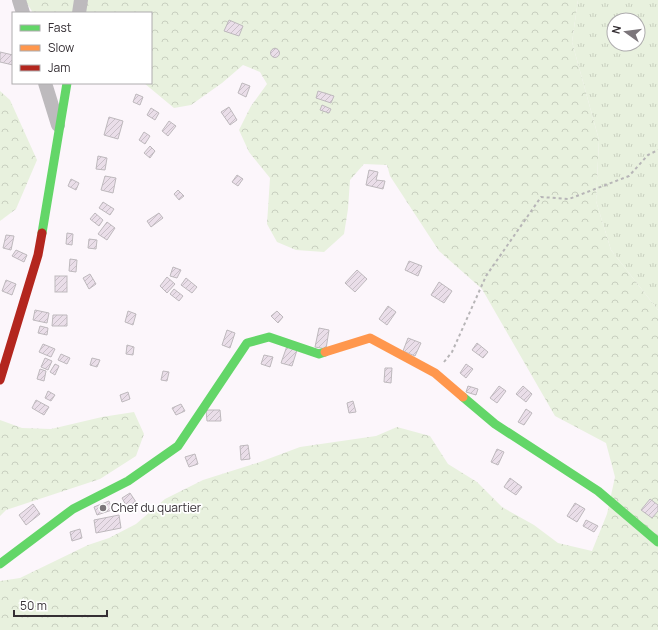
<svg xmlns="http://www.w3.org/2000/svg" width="658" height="630" viewBox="0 0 658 630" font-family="Manrope,sans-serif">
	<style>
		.grass { fill: url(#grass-tufts); fill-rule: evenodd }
		.forest { fill: url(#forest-crowns) }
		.building { fill: url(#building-hatch); stroke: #beb9bd }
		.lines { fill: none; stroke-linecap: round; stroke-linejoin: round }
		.path { stroke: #b7b5b7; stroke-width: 2; stroke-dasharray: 3 3; stroke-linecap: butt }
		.street { stroke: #bdbabd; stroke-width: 14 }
		.fast { stroke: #63d668; stroke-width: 9 }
		.slow { stroke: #ff974d; stroke-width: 9 }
		.jam { stroke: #b3261e; stroke-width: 9 }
		.poi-dot { fill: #7b757a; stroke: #fff; stroke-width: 1.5 }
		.labels { text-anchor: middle; stroke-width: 3.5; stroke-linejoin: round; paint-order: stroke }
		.poi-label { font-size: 12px; fill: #352f34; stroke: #fff; text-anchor: start }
	</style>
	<defs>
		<pattern id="grass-tufts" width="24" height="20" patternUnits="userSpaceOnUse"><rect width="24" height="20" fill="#e8f1de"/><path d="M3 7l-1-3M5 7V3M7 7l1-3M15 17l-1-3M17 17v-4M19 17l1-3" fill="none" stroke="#c8cfbf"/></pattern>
		<pattern id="forest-crowns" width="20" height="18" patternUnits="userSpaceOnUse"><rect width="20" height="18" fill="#e8f1de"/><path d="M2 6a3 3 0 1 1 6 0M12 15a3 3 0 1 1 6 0" fill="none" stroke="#c8cfbf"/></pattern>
		<pattern id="building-hatch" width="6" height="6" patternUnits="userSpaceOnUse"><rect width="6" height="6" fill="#eadee9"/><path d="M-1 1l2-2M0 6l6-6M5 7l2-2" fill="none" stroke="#c9bfc8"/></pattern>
	</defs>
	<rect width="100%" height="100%" fill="#fcf6fb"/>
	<path class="grass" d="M578,0h80v310l-47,-60 -15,-49 3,-61 -27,-98zM614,20h24v24h-24z"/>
	<g class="forest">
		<path d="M25,0h553l-6,42 27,98 -3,61 15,49 47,60v320h-658v-49l20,-3 68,-33 21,-7 27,-14 29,-25 38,-19 57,-18 40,-15 76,-11 21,-9 33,9 18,28 29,18 25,25 32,18 24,18 34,8 15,-37 8,-37 -9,-34 -51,-27 -73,-127 -43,-38 -49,-75 -3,-11 -23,-1 -14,16 -2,29 -4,25 -20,18 -28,-2 -19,-8 -10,-18 3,-46 -21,-26 -10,-22 12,-24 16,-22 -7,-12 -17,-7 -21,18 -31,22 -17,3 -30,-25h7v-70h-118z"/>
		<path d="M0,91l10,9 27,60 -21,49 -16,12z"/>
		<path d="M134,412l10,22 -8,22 -36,23 -94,31 -6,6v-96l22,8 29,1 51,-12z"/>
	</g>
	<g class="building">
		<path d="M229,20l14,6 -4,10 -15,-5z"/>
		<circle cx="275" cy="53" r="4.5"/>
		<path d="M0,52l13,3v10l-13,-3z"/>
		<path d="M242,83l8,3 -4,11 -8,-4z"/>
		<path d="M318,91l16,5 -3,7 -15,-5z"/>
		<path d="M136,94l7,3 -3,8 -7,-3z"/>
		<path d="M322,105l9,4 -2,4 -9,-3z"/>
		<path d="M229,107l8,13 -7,5 -9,-13z"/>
		<path d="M151,108l8,5 -4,7 -8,-5z"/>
		<path d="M109,117l14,4 -5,18 -14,-4z"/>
		<path d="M169,121l7,5 -8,10 -6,-5z"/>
		<path d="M144,132l6,4 -5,8 -6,-4z"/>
		<path d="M150,146l5,5 -5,7 -6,-5z"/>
		<path d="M98,156l9,2 -2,12 -9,-1z"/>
		<path d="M369,170l9,2 -2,8 9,1 -2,8 -17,-4z"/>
		<path d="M237,175l6,4 -5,7 -6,-4z"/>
		<path d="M105,176l11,2 -3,15 -12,-3z"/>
		<path d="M71,179l8,4 -3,7 -8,-4z"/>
		<path d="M178,190l6,6 -5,4 -5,-6z"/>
		<path d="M103,202l11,7 -4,6 -11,-7z"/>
		<path d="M95,213l8,7 -4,6 -9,-7z"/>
		<path d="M159,213l4,5 -12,9 -4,-6z"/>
		<path d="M107,222l8,6 -8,12 -9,-6z"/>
		<path d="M67,233l6,1 -1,11 -6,-1z"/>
		<path d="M6,235l8,1 -3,14 -8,-2z"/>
		<path d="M89,239l8,1 -1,9 -8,-1z"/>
		<path d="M16,250l11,5 -3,7 -12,-6z"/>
		<path d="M70,259l7,1 -1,12 -7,-1z"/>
		<path d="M409,261l13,5 -4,10 -13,-6z"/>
		<path d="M173,267l8,3 -4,8 -7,-2z"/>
		<path d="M357,270l10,9 -12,13 -10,-9z"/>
		<path d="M90,274l6,10 -7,5 -6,-11z"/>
		<rect x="55" y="276" width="12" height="16"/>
		<path d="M167,277l8,7 -8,9 -7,-7z"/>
		<path d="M186,278l11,9 -5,6 -11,-8z"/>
		<path d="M6,280l10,4 -4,11 -10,-4z"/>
		<path d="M439,282l13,9 -8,12 -13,-8z"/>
		<path d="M174,289l9,7 -4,5 -9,-7z"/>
		<path d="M388,306l8,6 -9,13 -8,-6z"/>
		<path d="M35,310l14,3 -2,10 -14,-3z"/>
		<path d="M128,311l8,3 -3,11 -8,-3z"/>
		<path d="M277,311l6,6 -5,6 -7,-7z"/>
		<path d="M53,315h14v11h-15z"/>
		<path d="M40,326l8,2 -1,7 -9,-2z"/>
		<path d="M319,328l10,2 -3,19 -11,-2z"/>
		<path d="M227,330l8,3 -5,15 -8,-3z"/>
		<path d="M408,338l13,5 -6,13 -12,-5z"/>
		<path d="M477,343l11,9 -5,6 -11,-8z"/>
		<path d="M43,344l12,5 -4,8 -12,-5z"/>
		<path d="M127,345l7,2 -1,8 -7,-1z"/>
		<path d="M287,346l10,4 -5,16 -11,-3z"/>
		<path d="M61,354l9,4 -3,6 -9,-4z"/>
		<path d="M264,355l9,2 -3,10 -9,-3z"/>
		<path d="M45,358l7,3 -4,9 -7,-3z"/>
		<path d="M92,358l8,2 -3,7 -7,-2z"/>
		<path d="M55,364l4,2 -4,9 -5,-3z"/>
		<path d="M466,364l7,5 -7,9 -6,-5z"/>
		<path d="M385,368h7l-1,15 -7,-1z"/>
		<path d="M40,369l6,2 -2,10 -7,-2z"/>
		<path d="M163,371l6,1 -2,9 -6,-1z"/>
		<path d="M468,386l10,3 -2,6 -10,-3z"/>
		<path d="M499,386l7,5 -9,12 -7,-5z"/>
		<path d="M523,386l9,8 -6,8 -10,-8z"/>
		<path d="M48,391l7,4 -4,6 -6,-3z"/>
		<path d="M128,392l2,7 -8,3 -2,-7z"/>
		<path d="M36,400l13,7 -5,8 -12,-7z"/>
		<path d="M353,401l3,11 -7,1 -2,-10z"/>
		<path d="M181,404l4,7 -9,4 -4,-7z"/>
		<path d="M526,409l6,4 -8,12 -6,-3z"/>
		<path d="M206,410h14l1,11h-14z"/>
		<path d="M248,445l2,14 -9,1 -1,-14z"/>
		<path d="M497,449l7,3 -6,13 -7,-3z"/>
		<path d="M195,454l3,10 -9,3 -4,-10z"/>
		<path d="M510,478l12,9 -6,8 -12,-8z"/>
		<path d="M130,493l6,9 -9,5 -5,-9z"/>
		<path d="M650,499l8,6v6l-6,7 -11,-8z"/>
		<path d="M109,501l3,9 -15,5 -3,-8z"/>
		<path d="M575,503l10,6 -8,13 -10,-6z"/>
		<path d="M33,504l7,10 -14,11 -7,-10z"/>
		<path d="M119,515l2,13 -25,5 -2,-13z"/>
		<path d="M586,520l12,6 -4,6 -11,-6z"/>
		<path d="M80,529l2,9 -10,3 -2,-9z"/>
	</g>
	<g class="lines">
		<path class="path" d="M444,362l8,-10 34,-76 55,-79 28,2 60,-23 19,-21 10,-5"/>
		<g class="street">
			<path d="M19,0l4,13"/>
			<path d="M79,13l2,-13"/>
			<path d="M45,83l13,42"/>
		</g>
		<g class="fast">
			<path d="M42,233l25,-150"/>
			<path d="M463,397l32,27 103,67 60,51"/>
			<path d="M0,564l73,-55 55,-28 50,-35 69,-103 22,-6 50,17 6,-2"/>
		</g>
		<path class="slow" d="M325,352l45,-14 65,35 28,24"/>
		<path class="jam" d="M0,380l38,-125 4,-22"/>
	</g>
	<circle class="poi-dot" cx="103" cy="508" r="4"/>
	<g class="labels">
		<g class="poi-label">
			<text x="111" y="512">Chef du quartier</text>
		</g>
	</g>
	<rect x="12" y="12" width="140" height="72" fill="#ffffff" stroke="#aeacae"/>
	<rect x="20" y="25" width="20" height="6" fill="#63d668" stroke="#aeacae"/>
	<text x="48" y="32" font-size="12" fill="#352f34">Fast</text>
	<rect x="20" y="45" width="20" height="6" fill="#ff974d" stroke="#aeacae"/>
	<text x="48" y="52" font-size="12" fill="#352f34">Slow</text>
	<rect x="20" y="65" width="20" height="6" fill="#b3261e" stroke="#aeacae"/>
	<text x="48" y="72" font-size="12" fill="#352f34">Jam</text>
	<g transform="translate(626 32) rotate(284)"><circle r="19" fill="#ffffff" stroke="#aeacae"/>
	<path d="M0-3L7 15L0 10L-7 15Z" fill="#7b757a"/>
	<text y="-6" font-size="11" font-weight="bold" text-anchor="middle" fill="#352f34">N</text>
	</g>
	<path d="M14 610v6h93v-6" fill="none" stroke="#352f34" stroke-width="2"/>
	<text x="20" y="610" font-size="12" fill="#352f34" stroke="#ffffff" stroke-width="3" paint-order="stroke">50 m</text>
</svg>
